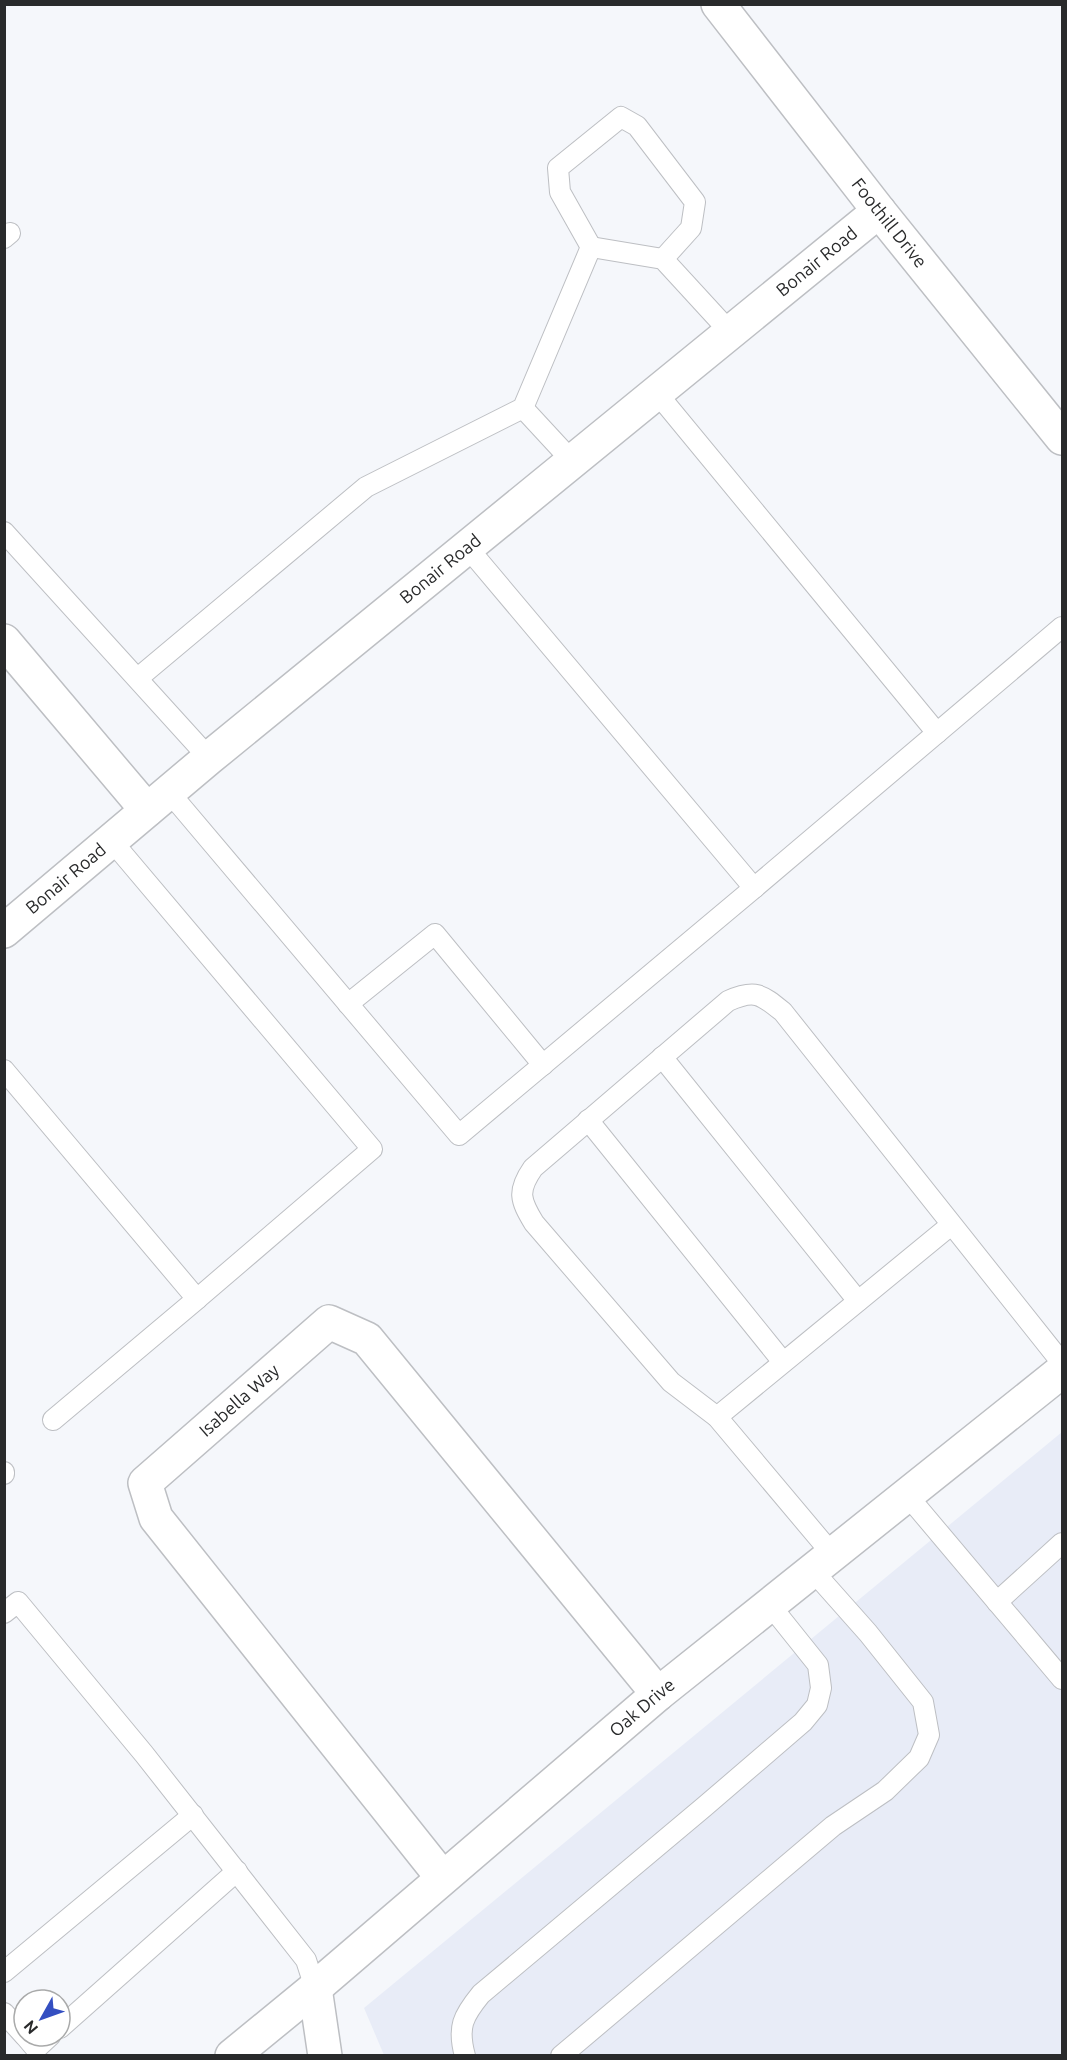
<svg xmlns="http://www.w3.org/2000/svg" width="1067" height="2060" viewBox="0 0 1067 2060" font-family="Ubuntu,sans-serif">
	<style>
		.built { fill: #e8ecf7 }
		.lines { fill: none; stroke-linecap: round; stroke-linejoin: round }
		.lane-casing { stroke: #bdbfc3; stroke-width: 22 }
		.street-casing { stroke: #bdbfc3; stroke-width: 36 }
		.secondary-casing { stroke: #bdbfc3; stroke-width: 36 }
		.lane { stroke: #fff; stroke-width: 20 }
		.street { stroke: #fff; stroke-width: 33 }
		.secondary { stroke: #fff; stroke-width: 33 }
		.labels { text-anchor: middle; stroke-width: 5; stroke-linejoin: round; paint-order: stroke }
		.street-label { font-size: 18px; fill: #292a2b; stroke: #fff }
	</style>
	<rect width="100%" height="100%" fill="#f5f7fb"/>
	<path class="built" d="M1062,1432v623h-678l-20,-47z"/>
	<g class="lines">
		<g class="lane-casing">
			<g id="lane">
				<path d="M4,238l6,-5"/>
				<path d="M591,247l-31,-55 -2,-24 63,-51 16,9 58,76 -4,26 -28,31"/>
				<path d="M591,247l72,12 67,73"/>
				<path d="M656,392l281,341"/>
				<path d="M523,408l49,53"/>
				<path d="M4,532l205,226"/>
				<path d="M138,678l228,-191 157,-79 68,-161"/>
				<path d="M169,792l290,343 295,-247 -287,-341"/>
				<path d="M111,840l261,309 -175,150"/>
				<path d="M754,888l308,-261"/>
				<path d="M348,1004l87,-70 108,131"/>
				<path d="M662,1057l196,244"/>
				<path d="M4,1070l193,229 -144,121"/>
				<path d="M588,1120l195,242"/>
				<path d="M717,1417l234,-192"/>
				<path d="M4,1472v2"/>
				<path d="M907,1495l155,184"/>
				<path d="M833,1555l-116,-138 -46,-35 -137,-159c-14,-23 -17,-32 -1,-55l195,-167c27,-12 33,-7 55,11l279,351"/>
				<path d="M997,1602l65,-59"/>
				<path d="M4,1613l14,-11 126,152 162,206 9,28"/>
				<path d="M4,1972l189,-157"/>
				<path d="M4,2013l20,22"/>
				<path d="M60,2028l177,-157"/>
				<path d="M25,2036l11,13 14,-13"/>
				<path d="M465,2056c-8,-29 -2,-40 16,-62l223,-187 99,-85 14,-17 4,-17 -3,-23 -48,-60"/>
				<path d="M561,2056l272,-230 52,-35 34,-33 10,-23 -6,-33 -55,-69 -55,-62"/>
			</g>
		</g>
		<g class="street-casing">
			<g id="street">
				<path d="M4,641l143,169"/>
				<path id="s1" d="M4,931l205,-173 670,-547"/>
				<path id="s2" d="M442,1877l-286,-359 -11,-35 184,-161 38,17 291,355"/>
				<path d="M315,1988l10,68"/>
			</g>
		</g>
		<g class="secondary-casing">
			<g id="secondary">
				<path id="s3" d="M718,4l161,207 183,227"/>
				<path id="s4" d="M232,2056l83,-68 343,-294 404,-323"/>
			</g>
		</g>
		<use href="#lane" class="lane"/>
		<use href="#street" class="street"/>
		<use href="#secondary" class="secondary"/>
	</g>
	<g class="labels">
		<g class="street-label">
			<text dy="6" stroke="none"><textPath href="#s3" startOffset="278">Foothill Drive</textPath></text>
			<text dy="6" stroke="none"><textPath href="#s1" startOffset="1053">Bonair Road</textPath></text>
			<text dy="6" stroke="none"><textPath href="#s1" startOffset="567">Bonair Road</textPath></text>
			<text dy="6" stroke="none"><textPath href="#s1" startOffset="81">Bonair Road</textPath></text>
			<text dy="6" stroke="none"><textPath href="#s2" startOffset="621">Isabella Way</textPath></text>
			<text dy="6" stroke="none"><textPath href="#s4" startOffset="538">Oak Drive</textPath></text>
		</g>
	</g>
	<rect width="1067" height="2060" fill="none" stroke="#292a2b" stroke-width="12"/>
	<g transform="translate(42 2018) rotate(230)"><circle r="28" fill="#ffffff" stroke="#a9aaaa" stroke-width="1.5"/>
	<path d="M0-4.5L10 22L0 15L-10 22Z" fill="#344fc1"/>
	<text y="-9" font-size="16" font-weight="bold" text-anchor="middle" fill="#292a2b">N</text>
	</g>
</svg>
